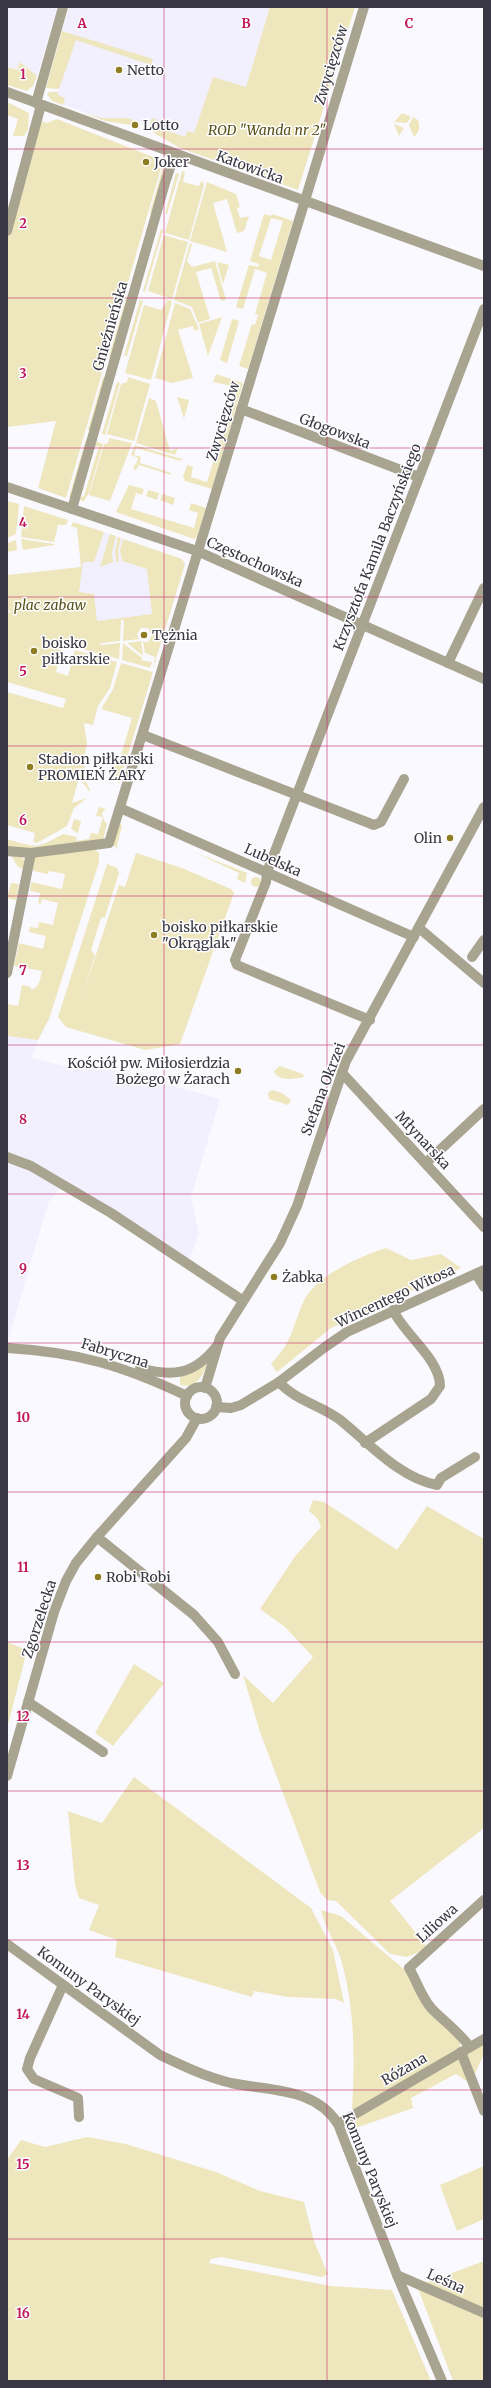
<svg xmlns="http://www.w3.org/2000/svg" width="491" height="2388" viewBox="0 0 491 2388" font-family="Merriweather,serif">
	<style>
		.built { fill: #f2f0ff }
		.green { fill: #eee6bd; fill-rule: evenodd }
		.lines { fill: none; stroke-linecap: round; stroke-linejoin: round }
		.minor { stroke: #a8a490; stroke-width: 10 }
		.grid { fill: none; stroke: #c2185b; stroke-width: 1; stroke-opacity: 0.55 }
		.poi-dot { fill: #8d7c22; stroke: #fff; stroke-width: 1.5 }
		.labels { text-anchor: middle; stroke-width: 3; stroke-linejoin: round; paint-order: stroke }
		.street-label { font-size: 14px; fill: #393743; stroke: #fff }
		.poi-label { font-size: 14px; fill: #393743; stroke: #fff; text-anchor: start }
		.park-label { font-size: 14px; font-style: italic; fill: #5b5019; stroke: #fff }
		.grid-label { font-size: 13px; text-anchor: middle; font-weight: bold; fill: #c2185b; stroke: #fff; stroke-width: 3; stroke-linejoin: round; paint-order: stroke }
	</style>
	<rect width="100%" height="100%" fill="#faf9ff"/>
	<g class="built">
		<path d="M7,7h50l-20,69 -17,-14 -3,8 -10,-3z"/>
		<path d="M69,7h201l-24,80 -53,65 -42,-27 -23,-7h-26l-47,-16 4,-13h-5l17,-56 -9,-2z"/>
		<path d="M90,527l92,32 3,5 -15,50 -101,12z"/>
		<path d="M7,1036l31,4 -6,18 53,13 2,-8 133,36 -29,99 8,35 -11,30 -125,-78 -14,16 -40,136 -2,-1z"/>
	</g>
	<g class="green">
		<path d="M270,7h85l-57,183 -118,-42 -26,-15 -4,-10 2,-5 6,2 -1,7 28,10 2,-6 7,2 19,-56 33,10z"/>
		<path d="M62,31l91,28 -2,6 -75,-25 -17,49 -13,-1z"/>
		<path d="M20,62l17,14 -4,10 -6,5 -20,-6v-18l10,3z"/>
		<path d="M49,92h9v3l7,3 -2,7 -11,-4 -5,-7z"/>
		<path d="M7,102l22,11 -1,17 -4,6h-11l5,-17 -11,-4z"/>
		<path d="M82,112l20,6h26l11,4h-7l-2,3 -25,-4z"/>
		<path d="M402,113l9,4 -4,6 -13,-1z"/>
		<path d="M413,117l5,3c2,7 2,11 -4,17l-5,-12z"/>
		<path d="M57,119l106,42 -97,337 -28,-10 18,-67 -49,6v-196l30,-111 10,3z"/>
		<path d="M394,124l10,4 -5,8z"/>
		<path d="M164,163l4,2 -17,50 -1,-3z"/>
		<path d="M182,171l3,1 -2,10 16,4 3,-6 2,5 -15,55 -24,-7z"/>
		<path d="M176,173l3,1 -12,40h-2z"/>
		<path d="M207,182l29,12 4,13 -3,1 3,10 9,-2 -5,15 -7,2 -10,-34 -14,4 14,49 -37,-11z"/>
		<path d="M264,214l7,2 1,-2 21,7 -45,148 -9,-3 13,-42 3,1 3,-10 -3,-1 12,-41 -12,-4 -12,40 -7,-2 13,-42 9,2 1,-3 -9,-3zM271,218l12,3 -12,39 -12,-4z"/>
		<path d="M161,229l2,1 -18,62 -2,-1z"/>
		<path d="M164,235l24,7 -16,57 -24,-8z"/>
		<path d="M190,243l2,1 -5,17 5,6 23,-6 11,39 -5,1 -10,-33 -15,4 14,47 -12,4 -6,-16 -18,-7z"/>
		<path d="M217,262l12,3 -6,19z"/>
		<path d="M127,295l1,2 -18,62 -1,-3z"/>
		<path d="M162,298l10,3 -21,79 -26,-7 19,-68 17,5 6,-9z"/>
		<path d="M140,300l3,1 -16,55h-3z"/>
		<path d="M175,303l15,6 9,20 -5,2 -1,-5 -15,4 15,48 -21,5 -17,-5z"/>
		<path d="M222,317l-14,39 -9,-32z"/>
		<path d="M232,319l7,2 -12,42 -7,-3z"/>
		<path d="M216,374l27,9 -31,106 -27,-8 -2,-4 4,-12 6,2 -2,10 16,5 29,-95 -23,-5z"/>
		<path d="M103,377l2,1 -15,52h-2z"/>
		<path d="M128,377l22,7 -16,57 -27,-7 14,-50 6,-2z"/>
		<path d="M117,382l3,1 -15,52 -3,-1z"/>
		<path d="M177,397l12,3 -5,19z"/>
		<path d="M149,398l7,3 14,50 8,-3 -3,7 -39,-12z"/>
		<path d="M109,438l23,5 -22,58 -21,-6 15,-51 4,-1z"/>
		<path d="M86,439l2,2 -16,57 -3,-1z"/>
		<path d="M95,441l8,3 -14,49 -6,9 -4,-4 5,-2 15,-50 -5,1z"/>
		<path d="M135,445l47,14 -1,2 -45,-13 -2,7 7,2 -1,6 31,10v2l-32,-10 -3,5h-2v-6l2,1 2,-7 -7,-3z"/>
		<path d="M129,485l15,4 -2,6 -6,-2 -5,16 63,19 4,-15 -9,-3 2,-7 15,5 -9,29 -3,2 -78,-27z"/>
		<path d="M148,490l11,3 -2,7 -11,-4z"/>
		<path d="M162,494l13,4 -2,7 -13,-5z"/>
		<path d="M7,501l12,3 -3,30 -9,4z"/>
		<path d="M24,506l44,14 -2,5h-8l-4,17 -33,-5z"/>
		<path d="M73,522l31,10 -10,30h-11l-4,30 15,2 3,27 55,-7 -5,-45 -25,-8 -2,-11 3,-11 59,20 3,5 -32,105 2,-12 -10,-4 -2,-11h5l4,-7 -4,-7h-7l-4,6 2,5 -16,2 1,-21h-3l-1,21 -20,2 1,2 19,-2 -1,16 -56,-15 -7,28 12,4 7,-26 42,12 -7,26 -12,18 -5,19 -9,-2 3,21 -4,18 2,1 -2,13 7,14v2l-11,-14 -7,25 15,-5 -13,10 -7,18 -30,17 -4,-1 2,-9 -28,-8v-133l56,16 3,-9 -59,-17v-70l3,1 1,-2 -4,-1v-35l74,-8 -4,-39 -6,-2z"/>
		<path d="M110,534l6,2 -4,17 1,9 -13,5z"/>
		<path d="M118,537l3,1 -3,13 1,10 -3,1 -1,-10z"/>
		<path d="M21,539l33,5v1l-31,5z"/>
		<path d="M16,540l1,10 -10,2v-9z"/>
		<path d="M141,641l2,15 -16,-13z"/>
		<path d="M123,643l19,15 -1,2 11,2 -2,6 -28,-8z"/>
		<path d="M121,663l32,9 -34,112 -4,-7 -6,-2 4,-14 6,1 13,-44 -31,-9 12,-20z"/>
		<path d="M99,807l7,2 -4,4 2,7 3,4 -4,16 -73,10 -23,-2v-9c30,9 29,10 56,-5l14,3 -1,4 13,-2 2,-6 7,1 5,-17 -7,-1z"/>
		<path d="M74,819l7,2 -3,12 -7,-4z"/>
		<path d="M119,822l3,4 -5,19 1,5 -5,-6z"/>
		<path d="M94,849l5,4v9l-50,157 -11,21 -31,-4v-32l11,2 4,-21 9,2v3c9,-3 9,-11 11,-19l-28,-5 5,-23 24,6 3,-13 -17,-4 1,-5 8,1 1,-6 14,3 5,-22 -16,-4 -1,5 -3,-1 2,-10 -10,-2 1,-9 31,7 3,-15 -16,-3 -1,3 -14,-3 -3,-6 4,-8z"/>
		<path d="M194,852l53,21 -2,10 -8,-4 2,-6z"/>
		<path d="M136,853l46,15 49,21 3,4 -54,151 -35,6 -79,-23 -8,-10 49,-153 10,4 2,5 -14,44 -4,1 -10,32 4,5 -13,42 37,-112 6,2z"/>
		<path d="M7,855l15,2 3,5 -1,7 -6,-2 -6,-10z"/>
		<circle cx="256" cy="882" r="5"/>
		<path d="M11,883l8,1 -3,16 -9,-2z"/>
		<path d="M280,1066l23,8 1,3c-10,2 -26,5 -30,-6z"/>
		<path d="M272,1090l10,3 9,7 -3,5 -19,-6 -1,-6z"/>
		<path d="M386,1248l25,12 30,-6 20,14 -130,60 -54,44 -6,-8c21,-22 20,-33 31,-59 11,-29 57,-48 84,-57z"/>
		<path d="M207,1363c-4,13 -11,26 -27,22v-9z"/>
		<path d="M313,1500l11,2 73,48 30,-44 57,33v289l-94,73 38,47 -21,9 -17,-3 -54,-53 -9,-1 -7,-8 -60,-160 -17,-57 30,28 40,-46 -28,-30 -25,-18 36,-54 25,-28 -3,-8 -9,-8z"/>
		<path d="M7,1642l20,8 -20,79z"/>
		<path d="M134,1664l30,19 -51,63 -18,-13z"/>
		<path d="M134,1777l177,131 22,42 11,53 -8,-4 -48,-2 -34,-6 -2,6 -137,-40 2,-17 -28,-10 10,-25 -20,-7 -4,-13 -7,-74 34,12z"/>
		<path d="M321,1910l20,6 65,55 54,69v10l-101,58 -7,1c3,-48 3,-98 -10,-146 -5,-19 -17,-34 -21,-53z"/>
		<path d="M484,2039v15l-12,26 2,6 -18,-12 -45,24 2,10 -63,22v-7z"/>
		<path d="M87,2137l39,7 90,28 44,19 44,11 10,39 14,33 -6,3 -101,-20 -10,2 -2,4 122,23 61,4 39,91h-424v-221l14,-20 24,7z"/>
		<path d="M484,2166v53l-27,12 -17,-46z"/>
		<path d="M484,2261v120h-31l-37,-98 4,2z"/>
	</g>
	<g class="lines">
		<g class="minor">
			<path d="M7,92l477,174"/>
			<path d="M36,103l27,-96"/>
			<path d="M7,231l34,-126"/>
			<path d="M241,409l178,68"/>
			<path d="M7,487l190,64 287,128"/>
			<path d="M72,509l93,-326 7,-21 10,-6"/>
			<path d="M448,663l36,-75"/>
			<path d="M143,735l231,90 7,-3 23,-43"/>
			<path d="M120,808l294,129"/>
			<path d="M7,851l24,2 78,-10 255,-836"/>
			<path d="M419,928l65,55"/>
			<path d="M472,957l12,-17"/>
			<path d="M7,973l24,-120"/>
			<path d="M370,1020l-121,-50 -12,-5 -2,-5 31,-78 1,-10 217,-563"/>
			<path d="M342,1073l142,154"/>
			<path d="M7,1157l24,9 80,47 131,87"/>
			<path d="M426,1163l58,-54"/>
			<path d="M476,1274l8,13"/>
			<path d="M7,1348c71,4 117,18 180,48"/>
			<path d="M140,1368c32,9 54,7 76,-21"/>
			<path d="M279,1382c16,18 41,23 60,37 28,22 60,59 98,66l4,-7 34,-21"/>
			<circle cx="201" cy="1403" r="16"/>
			<path d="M205,1388l15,-50 60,-95 17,-37 49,-145 138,-254"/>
			<path d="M216,1407l15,1 10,-3 38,-23 46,-35 22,-15 137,-62"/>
			<path d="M365,1443l66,-44 9,-13c0,-27 -36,-52 -47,-76"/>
			<path d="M97,1537l97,78 24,27 17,32"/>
			<path d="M28,1702l75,50"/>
			<path d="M7,1776l47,-164 12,-31 10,-18 21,-26 89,-99 11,-20"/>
			<path d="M7,1944l153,111c23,11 46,22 71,28 38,8 84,4 107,41l59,151 45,106"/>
			<path d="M63,1985l-33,73 -3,11 7,10 44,19 1,19"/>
			<path d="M470,2047c-11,-15 -25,-25 -38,-38 -11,-12 -15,-28 -23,-41l75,-68"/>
			<path d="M461,2052l23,59"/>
			<path d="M338,2124l146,-85"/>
			<path d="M397,2275l87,38"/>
		</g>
	</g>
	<path class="grid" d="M164,7v2374M327,7v2374M7,149h477M7,298h477M7,448h477M7,597h477M7,746h477M7,896h477M7,1045h477M7,1194h477M7,1343h477M7,1492h477M7,1642h477M7,1791h477M7,1940h477M7,2090h477M7,2239h477"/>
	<g class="poi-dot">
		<circle cx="119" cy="70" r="4"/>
		<circle cx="135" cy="125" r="4"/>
		<circle cx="146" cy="162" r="4"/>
		<circle cx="144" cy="635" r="4"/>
		<circle cx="34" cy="651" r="4"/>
		<circle cx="30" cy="767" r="4"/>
		<circle cx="450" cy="838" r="4"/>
		<circle cx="154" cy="935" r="4"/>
		<circle cx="238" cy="1071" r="4"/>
		<circle cx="274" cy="1277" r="4"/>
		<circle cx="98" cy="1577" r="4"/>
	</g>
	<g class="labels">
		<g class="street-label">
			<text transform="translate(331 65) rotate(-73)" y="5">Zwycięzców</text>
			<text transform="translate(250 167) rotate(20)" y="5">Katowicka</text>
			<text transform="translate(110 326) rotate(-74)" y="5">Gnieźnieńska</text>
			<text transform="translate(223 421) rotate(-73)" y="5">Zwycięzców</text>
			<text transform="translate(335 431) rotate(21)" y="5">Głogowska</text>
			<text transform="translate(377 547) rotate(-69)" y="5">Krzysztofa Kamila Baczyńskiego</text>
			<text transform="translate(255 562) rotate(24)" y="5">Częstochowska</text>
			<text transform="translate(273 860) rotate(24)" y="5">Lubelska</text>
			<text transform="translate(323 1089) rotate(-69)" y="5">Stefana Okrzei</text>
			<text transform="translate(423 1140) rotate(47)" y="5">Młynarska</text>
			<text transform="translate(395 1296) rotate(-25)" y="5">Wincentego Witosa</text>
			<text transform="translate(115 1353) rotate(17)" y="5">Fabryczna</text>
			<text transform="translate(39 1619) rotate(-72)" y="5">Zgorzelecka</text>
			<text transform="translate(437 1923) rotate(-42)" y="5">Liliowa</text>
			<text transform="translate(89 1986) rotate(36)" y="5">Komuny Paryskiej</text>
			<text transform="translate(404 2069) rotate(-30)" y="5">Różana</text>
			<text transform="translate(370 2170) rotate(68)" y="5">Komuny Paryskiej</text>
			<text transform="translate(446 2281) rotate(24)" y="5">Leśna</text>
		</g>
		<g class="poi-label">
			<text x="127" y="75">Netto</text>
			<text x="143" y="130">Lotto</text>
			<text x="154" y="167">Joker</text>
			<text x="152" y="640">Tężnia</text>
			<text x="42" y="648">boisko<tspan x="42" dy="16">piłkarskie</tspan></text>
			<text x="38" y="764">Stadion piłkarski<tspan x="38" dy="16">PROMIEŃ ŻARY</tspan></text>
			<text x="442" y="843" text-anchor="end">Olin</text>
			<text x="162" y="932">boisko piłkarskie<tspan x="162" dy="16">"Okrąglak"</tspan></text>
			<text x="230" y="1068" text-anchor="end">Kościół pw. Miłosierdzia<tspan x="230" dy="16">Bożego w Żarach</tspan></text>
			<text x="282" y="1282">Żabka</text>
			<text x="106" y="1582">Robi Robi</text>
		</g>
		<g class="park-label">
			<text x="267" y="135">ROD "Wanda nr 2"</text>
			<text x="50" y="610">plac zabaw</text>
		</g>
	</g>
	<g class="grid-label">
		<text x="82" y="28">A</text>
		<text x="246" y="28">B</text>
		<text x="409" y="28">C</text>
		<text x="23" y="79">1</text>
		<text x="23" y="228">2</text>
		<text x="23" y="378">3</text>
		<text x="23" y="527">4</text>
		<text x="23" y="676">5</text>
		<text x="23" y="825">6</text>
		<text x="23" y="975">7</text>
		<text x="23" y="1124">8</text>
		<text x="23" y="1273">9</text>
		<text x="23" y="1422">10</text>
		<text x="23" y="1572">11</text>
		<text x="23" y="1721">12</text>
		<text x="23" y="1870">13</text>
		<text x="23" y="2019">14</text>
		<text x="23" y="2169">15</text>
		<text x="23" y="2318">16</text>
	</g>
	<rect width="491" height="2388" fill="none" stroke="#393743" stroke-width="16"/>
</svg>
